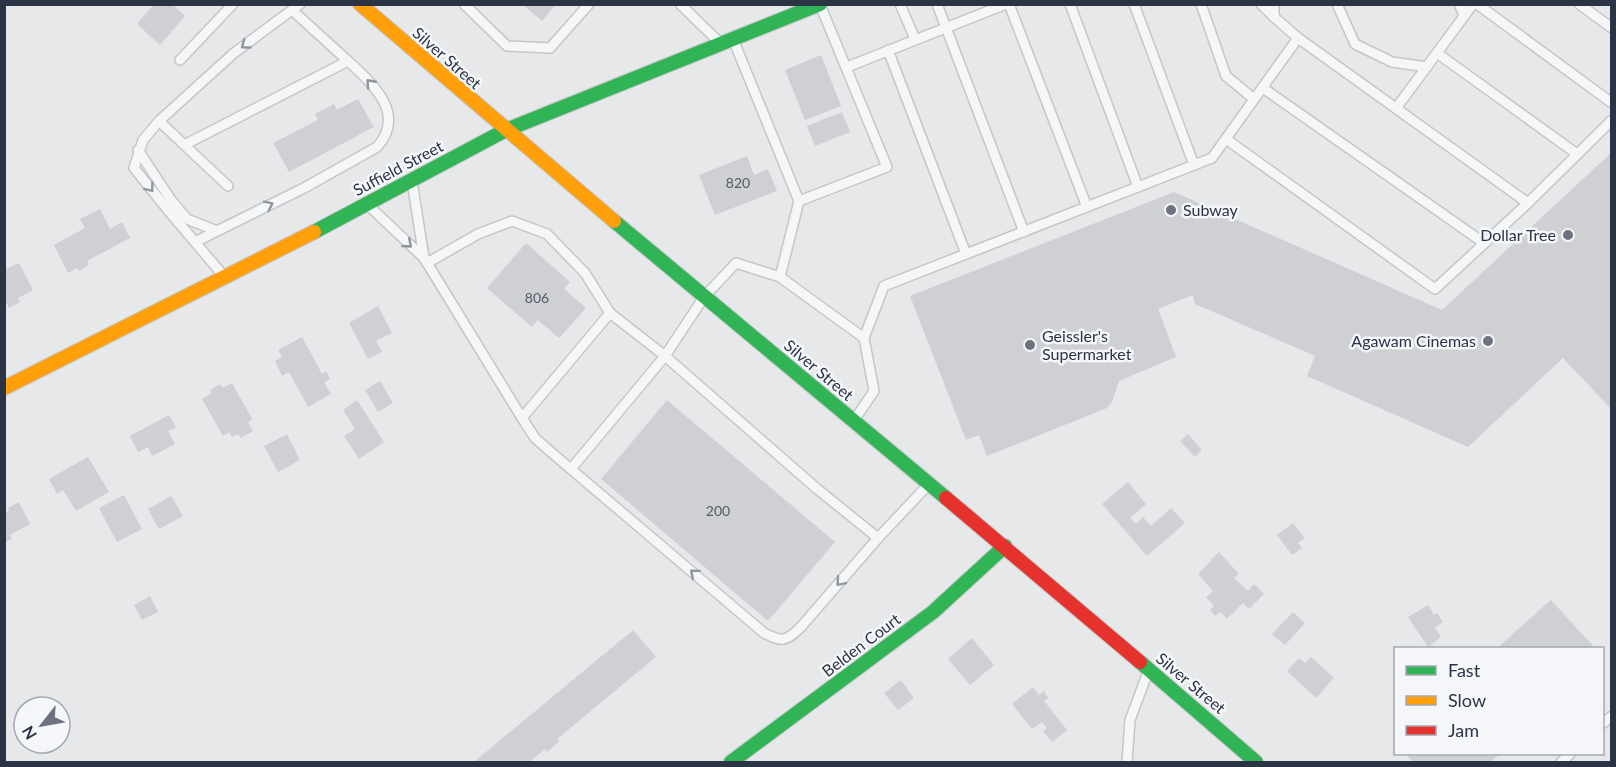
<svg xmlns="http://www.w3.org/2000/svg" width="1616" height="767" viewBox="0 0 1616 767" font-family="Lato,sans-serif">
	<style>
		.building { fill: #ced0d3 }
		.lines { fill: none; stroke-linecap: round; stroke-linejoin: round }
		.lane-casing { stroke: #c4c6c8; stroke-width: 12 }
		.fast-casing { stroke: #c4c6c8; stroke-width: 16 }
		.slow-casing { stroke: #c4c6c8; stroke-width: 16 }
		.jam-casing { stroke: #c4c6c8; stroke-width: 16 }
		.lane { stroke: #f5f6f7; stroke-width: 9 }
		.fast { stroke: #30b455; stroke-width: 14 }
		.slow { stroke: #ff9f0a; stroke-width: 14 }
		.jam { stroke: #e5322d; stroke-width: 14 }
		.oneway { stroke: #90959e }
		.poi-dot { fill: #6c737f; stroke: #f4f6f9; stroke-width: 2 }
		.labels { text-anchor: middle; stroke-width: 5; stroke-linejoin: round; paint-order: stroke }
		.number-label { font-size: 14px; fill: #545c69 }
		.street-label { font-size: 16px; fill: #2b3445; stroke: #f4f6f9 }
		.poi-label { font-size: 16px; fill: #2b3445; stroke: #f4f6f9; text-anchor: start }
	</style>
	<rect width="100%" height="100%" fill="#e6e8ea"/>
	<g class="building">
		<path d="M154,4h18l13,12 -25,29 -23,-21z"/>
		<path d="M522,4h34l-14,17z"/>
		<path d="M821,55l20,51 -36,14 -20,-50z"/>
		<path d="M358,99l16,28 -85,45 -16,-29 45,-23 -3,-6 19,-10 3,6z"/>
		<path d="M842,112l8,20 -35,14 -8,-20z"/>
		<path d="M1612,152v258l-49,-52 -95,89 -161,-71 8,-20 -120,-52 -2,-9 -35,14 18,48 -57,24 -7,21 -5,6 -120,48 -8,-21 -13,5 -56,-144 264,-104 268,118z"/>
		<path d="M747,156l7,19 14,-6 9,22 -62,24 -16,-40z"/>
		<path d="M100,209l10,20 12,-7 8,16 -43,23 2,4 -10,6 -2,-3 -9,5 -14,-28 31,-17 -5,-9z"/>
		<path d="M526,243l44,39 -6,7 22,19 -27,30 -21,-18 -6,7 -45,-39z"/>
		<path d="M19,263l14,27 -15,8 2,4 -11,6 -2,-4 -3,1v-35z"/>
		<path d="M378,306l14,27 -16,8 6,11 -14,7 -19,-36z"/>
		<path d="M302,337l20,37 4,-3 4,8 -6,3 7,12 -23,13 -19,-35 -7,4 -7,-15 7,-4 -4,-7z"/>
		<path d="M380,381l13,22 -15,9 -13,-22z"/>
		<path d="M232,383l20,36 -4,3 5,9 -12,7 -3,-4 -6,3 -3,-5 -6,4 -21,-37 10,-6 -2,-3 10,-6 3,4z"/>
		<path d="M357,400l27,42 -25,17 -15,-23 11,-7 -12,-19z"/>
		<path d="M667,400l168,142 -67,79 -167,-142z"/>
		<path d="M169,415l7,13 -8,3 7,13 -23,12 -4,-9 -10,5 -8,-16z"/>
		<path d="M287,434l13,26 -22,12 -14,-26z"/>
		<path d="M1188,434l14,16 -7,7 -15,-16z"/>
		<path d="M88,457l21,35 -33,19 -13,-21 -6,4 -8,-15z"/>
		<path d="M1128,482l18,22 -16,14 6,6 7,-7 8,9 20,-18 14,15 -38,33 -45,-52z"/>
		<path d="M124,495l18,34 -25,13 -18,-34z"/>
		<path d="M171,496l12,20 -24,13 -11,-20z"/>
		<path d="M19,502l11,22 -20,11 2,4 -8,4v-30l5,-2 -1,-3z"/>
		<path d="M1293,523l12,15 -7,5 4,5 -10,7 -15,-20z"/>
		<path d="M1219,552l20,22 -5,4 14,13 6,-7 10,10 -15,15 -6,-6 -16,16 -7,-7 -5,4 -5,-6 4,-4 -8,-9 7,-6 -15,-17z"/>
		<path d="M150,596l8,16 -16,8 -8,-15z"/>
		<path d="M1551,600l44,48h-98z"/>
		<path d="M1428,605l6,10 3,-2 6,9 -8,6 6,9 -13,10 -20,-30z"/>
		<path d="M1293,612l12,11 -20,22 -13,-11z"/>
		<path d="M633,630l23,27 -99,82 3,2 -13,11 -2,-3 -16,13h-55z"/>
		<path d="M972,638l22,27 -24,20 -22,-26z"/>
		<path d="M1311,657l23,21 -18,20 -29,-27 12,-13 6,5z"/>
		<path d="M901,680l13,18 -16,12 -14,-17z"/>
		<path d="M1033,687l6,8 5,-4 4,7 -4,3 23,29 -15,12 -9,-11 4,-3 -5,-6 -10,7 -20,-25z"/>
		<path d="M1405,754h95l-10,8h-77z"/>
	</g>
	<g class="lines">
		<g class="lane-casing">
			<g id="lane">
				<path d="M464,4l43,42 43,2 39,-44"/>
				<path d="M680,4l39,38"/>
				<path d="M900,4l15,35"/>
				<path d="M937,4l87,228"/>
				<path d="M1009,4l78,203"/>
				<path d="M1070,4l68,183"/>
				<path d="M1134,4l60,161"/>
				<path d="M1201,4l25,72 28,23"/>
				<path d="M1261,4l13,13v-13"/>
				<path d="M1337,4l18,40 37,18 35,5"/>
				<path d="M1459,4l5,11"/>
				<path d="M1477,4l135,99"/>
				<path d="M1579,4l33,24"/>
				<path d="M1274,17l24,21 230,165 84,-83"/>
				<path d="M733,39l66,162"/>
				<path d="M888,50l78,204"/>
				<path d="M1437,53l140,101"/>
				<path d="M180,60l53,-56"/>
				<path d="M847,67l159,-63"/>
				<path d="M1263,88l221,155"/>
				<path d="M1397,107l76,-103"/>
				<path d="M159,121l69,65"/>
				<path d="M1226,139l209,150 93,-86"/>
				<path d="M186,144l162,-83 -56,-51"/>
				<path d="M138,150l33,50 16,19 30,12"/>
				<path d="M368,205l56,53 -12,-77"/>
				<path d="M195,242l109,-54 73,-41c30,-33 -5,-64 -29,-86"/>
				<path d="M424,258l98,160 88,-105 55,43 -94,113"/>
				<path d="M427,263l51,-29 34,-13 35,13 38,39 25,40"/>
				<path d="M222,274l-55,-65 -33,-41 9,-28 16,-19 75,-68 66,-49"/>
				<path d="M780,277l19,-76 88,-34 -66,-160"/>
				<path d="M864,338l-84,-61 -44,-14 -32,34 -39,59 151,132 62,50 50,-53"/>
				<path d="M522,418l13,20 17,15 212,180c18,9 21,9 36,-5l78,-90"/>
				<path d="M855,419l19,-28 -10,-53 20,-52 328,-128 86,-120"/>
				<path d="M1602,724l10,-8"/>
				<path d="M1127,762l3,-42 18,-48"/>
				<path d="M1561,762l9,-8"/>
			</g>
		</g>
		<g class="fast-casing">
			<g id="fast">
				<path d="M614,221l332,277"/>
				<path d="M314,232l192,-102 314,-126"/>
				<path d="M1140,662l116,100"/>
				<path d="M731,762l202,-150 72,-66"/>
			</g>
		</g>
		<g class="slow-casing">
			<g id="slow">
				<path d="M360,4l254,217"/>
				<path d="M4,388l310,-156"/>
			</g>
		</g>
		<g class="jam-casing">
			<path id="jam" d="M946,498l194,164"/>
		</g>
		<use href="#lane" class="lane"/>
		<use href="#fast" class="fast"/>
		<use href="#slow" class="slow"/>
		<use href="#jam" class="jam"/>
	</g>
	<defs><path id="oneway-chevron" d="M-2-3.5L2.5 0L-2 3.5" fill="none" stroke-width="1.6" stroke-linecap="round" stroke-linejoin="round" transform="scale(1.5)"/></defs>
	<g class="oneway">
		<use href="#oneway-chevron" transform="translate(245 45) rotate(144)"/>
		<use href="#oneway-chevron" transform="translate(370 83) rotate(-132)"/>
		<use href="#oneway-chevron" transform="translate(150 188) rotate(52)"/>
		<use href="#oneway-chevron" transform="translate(269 205) rotate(-26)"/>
		<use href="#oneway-chevron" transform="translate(408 244) rotate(41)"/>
		<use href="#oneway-chevron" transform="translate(694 573) rotate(-140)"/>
		<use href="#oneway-chevron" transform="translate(840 582) rotate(131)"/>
	</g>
	<g class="poi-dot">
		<circle cx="1171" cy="210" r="6"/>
		<circle cx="1568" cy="235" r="6"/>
		<circle cx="1488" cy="341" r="6"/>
		<circle cx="1030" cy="345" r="6"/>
	</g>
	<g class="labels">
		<g class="number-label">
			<text x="738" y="188">820</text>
			<text x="537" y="303">806</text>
			<text x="718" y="516">200</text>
		</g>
		<g class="street-label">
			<text transform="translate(447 58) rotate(41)" y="6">Silver Street</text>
			<text transform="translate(398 168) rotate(-28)" y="6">Suffield Street</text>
			<text transform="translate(819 370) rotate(40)" y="6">Silver Street</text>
			<text transform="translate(861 645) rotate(-37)" y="6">Belden Court</text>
			<text transform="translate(1191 683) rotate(40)" y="6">Silver Street</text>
		</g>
		<g class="poi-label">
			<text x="1183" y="216">Subway</text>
			<text x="1556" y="241" text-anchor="end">Dollar Tree</text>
			<text x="1042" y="342">Geissler's<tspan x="1042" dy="18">Supermarket</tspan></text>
			<text x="1476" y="347" text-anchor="end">Agawam Cinemas</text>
		</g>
	</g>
	<rect width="1616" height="767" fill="none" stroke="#2b3445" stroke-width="12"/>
	<rect x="1394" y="647" width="210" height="108" fill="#f4f6f9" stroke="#a4a8b1" stroke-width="1.5"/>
	<rect x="1406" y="666" width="30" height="9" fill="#30b455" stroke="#a4a8b1" stroke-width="1.5"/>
	<text x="1448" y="677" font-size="18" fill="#2b3445">Fast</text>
	<rect x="1406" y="696" width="30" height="9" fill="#ff9f0a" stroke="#a4a8b1" stroke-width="1.5"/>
	<text x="1448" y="707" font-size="18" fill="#2b3445">Slow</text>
	<rect x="1406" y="726" width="30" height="9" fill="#e5322d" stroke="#a4a8b1" stroke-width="1.5"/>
	<text x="1448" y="737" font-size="18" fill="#2b3445">Jam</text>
	<g transform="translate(42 725) rotate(239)"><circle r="28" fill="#f4f6f9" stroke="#a4a8b1" stroke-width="1.5"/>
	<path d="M0-4.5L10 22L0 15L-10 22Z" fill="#6c737f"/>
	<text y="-9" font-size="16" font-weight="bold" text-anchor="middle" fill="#2b3445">N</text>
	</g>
</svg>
